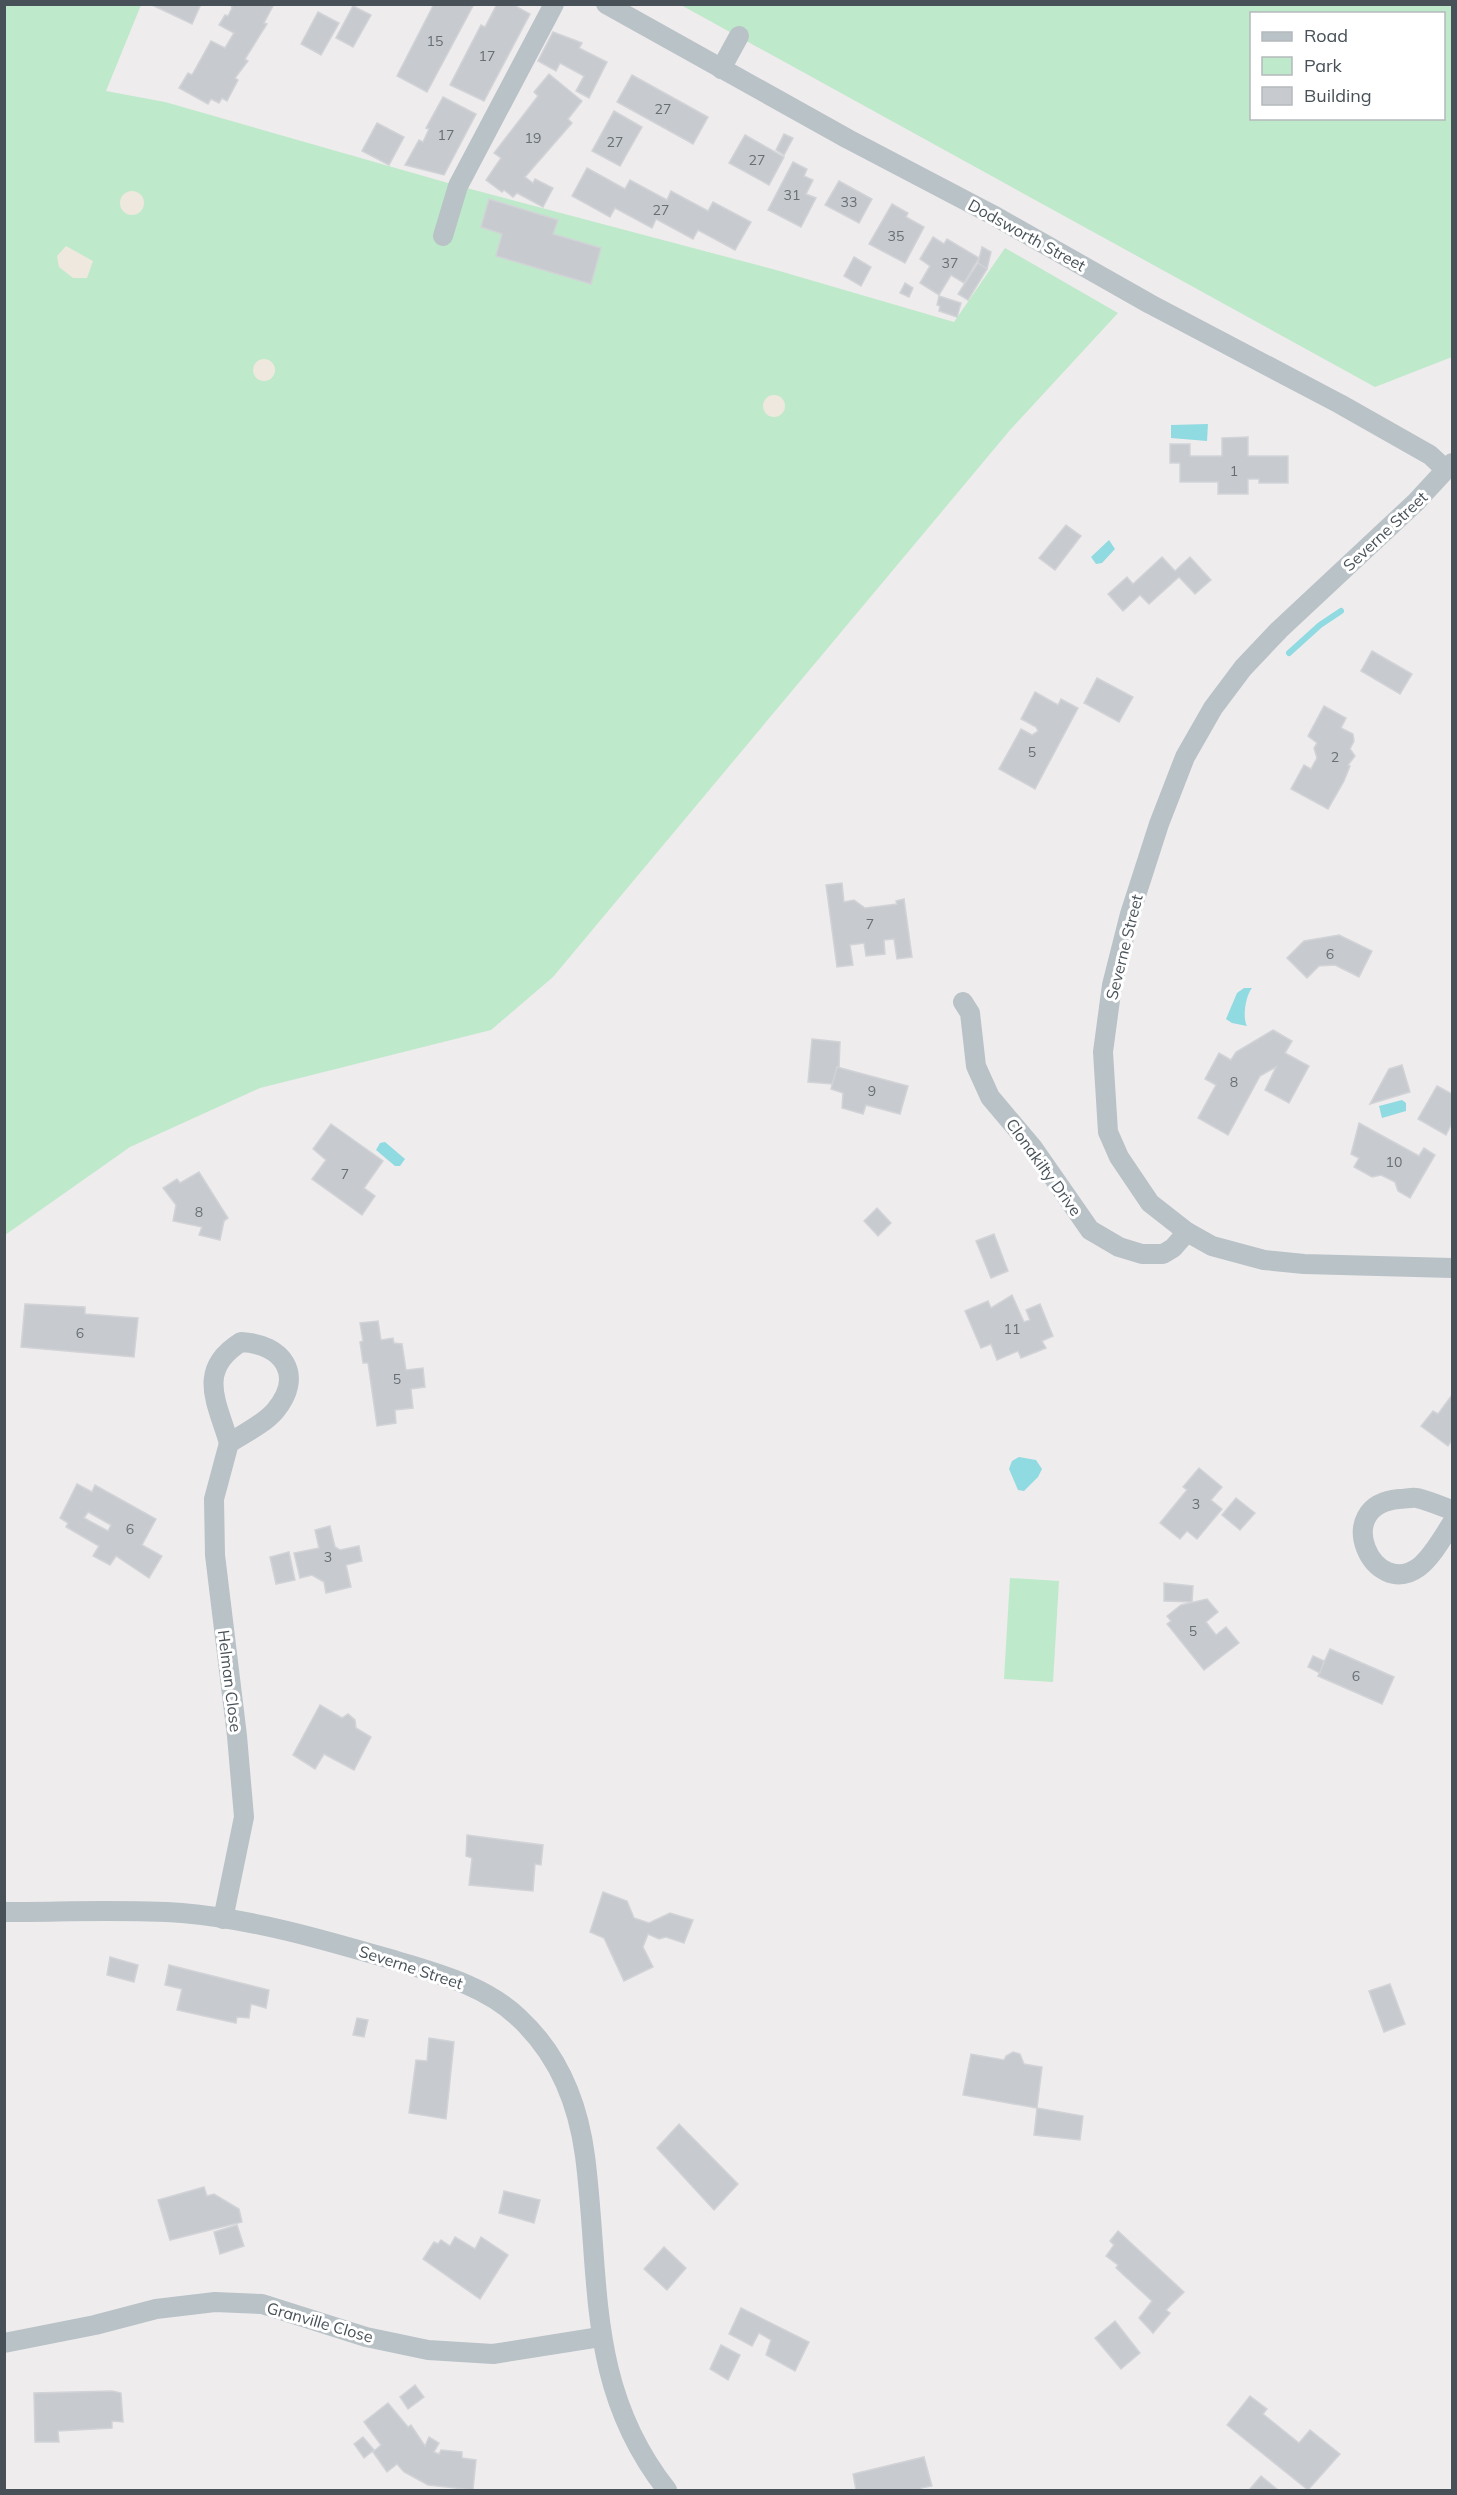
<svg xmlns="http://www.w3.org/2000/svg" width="1457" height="2495" viewBox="0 0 1457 2495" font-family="Mulish,sans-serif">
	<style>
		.green { fill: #bee9ca; fill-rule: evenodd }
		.sand { fill: #efe8de }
		.water { fill: #90dae1 }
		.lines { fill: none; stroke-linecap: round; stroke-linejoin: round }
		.stream { stroke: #90dae1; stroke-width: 6 }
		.building { fill: #c7cacf; stroke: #d1d3d7; stroke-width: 1.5; fill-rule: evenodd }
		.minor { stroke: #b9c2c7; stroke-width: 20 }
		.labels { text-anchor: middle; stroke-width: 6; stroke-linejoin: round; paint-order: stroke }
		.number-label { font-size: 14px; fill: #676f75 }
		.street-label { font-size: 16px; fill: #475157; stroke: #fff }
	</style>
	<rect width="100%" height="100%" fill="#efeced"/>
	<g class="green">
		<path d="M5,5h136l-35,86 59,11 283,81 328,87 178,52 51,-74 113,65 -108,117 -457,547 -62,53 -231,58 -130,59 -125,88z"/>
		<path d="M681,5h771v352l-77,30zM1252,14h192v104h-192z"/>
		<path d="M1010,1578l49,3 -6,101 -49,-3z"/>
	</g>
	<g class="sand">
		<circle cx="132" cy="203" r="12"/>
		<path d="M66,246l27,15 -6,17h-14l-14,-11 -2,-11z"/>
		<circle cx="264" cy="370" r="11"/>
		<circle cx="774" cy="406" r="11"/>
	</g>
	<g class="water">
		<path d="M1208,424l-1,17 -36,-3v-13z"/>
		<path d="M1109,540l6,9 -13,14 -6,1 -5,-7z"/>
		<path d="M1244,988h8c-6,7 -10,29 -5,38l-15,-3 -6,-4 11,-26z"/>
		<path d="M1402,1100l4,3v8l-24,7 -3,-12z"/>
		<path d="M385,1142l20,17 -5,7h-5l-19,-16 4,-7z"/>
		<path d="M1019,1457l17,3 6,9 -4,8 -14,14 -6,-1 -9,-21 3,-8z"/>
	</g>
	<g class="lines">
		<path class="stream" d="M1289,653l31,-28 21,-14"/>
	</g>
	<g class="building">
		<path d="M150,4h51l-9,20z"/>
		<path d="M231,4h43l-10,19 3,1 -22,35 3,2 -13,17 3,2 -11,21 -5,-3 -3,5 -8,-4 -3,5 -29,-16 9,-15 4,2 19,-34 14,7 9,-15 -15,-8 6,-10 3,1 4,-8z"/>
		<path d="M434,4h40l-47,88 -30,-16z"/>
		<path d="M497,4h15l18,10 -46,87 -34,-16 31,-60 4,2z"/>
		<path d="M353,6l18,9 -18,32 -17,-9z"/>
		<path d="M318,12l21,11 -18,32 -20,-11z"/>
		<path d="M553,32l29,11 -3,5 28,14 -18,36 -13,-7 8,-15 -24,-13 -4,8 -18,-10z"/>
		<path d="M549,74l33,27 -14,18 4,4 -47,54 8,6 2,-4 18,9 -10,19 -26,-14 -4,4 -9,-7 -2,2 -16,-12 15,-22 -7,-5 44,-57 -4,-4z"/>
		<path d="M632,75l76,42 -15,27 -76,-42z"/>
		<path d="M443,97l33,17 -32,61 -39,-10 14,-25 4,2 6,-13 -3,-1z"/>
		<path d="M614,111l28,16 -22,39 -28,-15z"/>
		<path d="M377,123l27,14 -15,28 -27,-14z"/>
		<path d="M784,134l9,4 -9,17 -8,-5z"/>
		<path d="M745,135l39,22 -15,28 -40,-22z"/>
		<path d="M793,162l14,7 -3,7 9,4 -7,14 10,4 -15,29 -33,-17z"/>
		<path d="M587,168l38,21 5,-9 37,20 4,-9 37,20 5,-9 38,20 -16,28 -37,-20 -5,9 -37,-20 -4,9 -37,-20 -5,9 -38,-21z"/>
		<path d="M839,181l33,18 -13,24 -34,-18z"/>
		<path d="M489,199l69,21 -5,14 48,14 -10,36 -95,-28 6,-22 -21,-7z"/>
		<path d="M892,204l16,9 -2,4 18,10 -19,36 -36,-19z"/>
		<path d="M933,237l11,7 3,-5 32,19 -15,25 -13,-8 -12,20 -19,-12 10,-17 -10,-7z"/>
		<path d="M982,247l9,5 -4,17 -9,-6z"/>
		<path d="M854,257l17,10 -10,19 -17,-10z"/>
		<path d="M978,263l9,6 -19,31 -10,-6z"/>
		<path d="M905,283l8,5 -4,9 -9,-4z"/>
		<path d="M939,296l22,7 -4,14 -18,-6 1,-5 -3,-1z"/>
		<path d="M1248,437v19h40v27h-29v-4h-11v15h-30v-12h-38v-19h-10v-19h20v12h32v-18z"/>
		<path d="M1066,525l15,11 -26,34 -16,-12z"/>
		<path d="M1162,557l13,14 15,-14 21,23 -16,14 -16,-17 -30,27 -9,-9 -17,16 -15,-17 19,-17 6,7z"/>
		<path d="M1372,651l40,23 -12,20 -39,-23z"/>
		<path d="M1097,678l36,19 -14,25 -35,-19z"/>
		<path d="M1035,692l23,13 3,-6 17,9 -43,81 -36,-20 22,-40 11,6 6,-4 -2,-4 -15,-8z"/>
		<path d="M1324,706l22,12 -5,10 12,6 1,7 -4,8 5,7 -7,9 2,1 -6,15 -16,28 -37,-20 13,-24 7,4 6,-11 -3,-10 3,-5 -9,-7z"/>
		<path d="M842,883l2,19 10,-2 11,8 32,-4 -1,-3 8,-2 8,58 -15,2 -3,-20 -10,1 1,14 -19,2 -2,-13 -14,2 3,20 -16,2 -11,-82z"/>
		<path d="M1339,935l33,16 -13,26 -24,-12 -16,1 -12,12 -20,-20 17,-17z"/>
		<path d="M1273,1030l19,11 -7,12 24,13 -20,37 -24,-13 11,-23 -16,9 -32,59 -30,-17 18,-33 -11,-6 14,-26 12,7 5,-8z"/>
		<path d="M812,1039l28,3 -1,26 -7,16 -24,-2z"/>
		<path d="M1402,1065l8,27 -40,12 19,-35z"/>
		<path d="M837,1067l71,19 -8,28 -34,-9 -3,9 -21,-6 1,-15 -12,-4z"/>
		<path d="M1437,1086l15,8v29l-6,12 -28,-16z"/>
		<path d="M1359,1123l60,33 5,-8 11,7 -25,43 -12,-7 -3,-9 -14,-7 -9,2 -18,-10 5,-9 -8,-4z"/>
		<path d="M331,1124l52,37 -19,27 11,8 -13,19 -50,-36 14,-19 -13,-11z"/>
		<path d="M199,1172l29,46 -4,3 -4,19 -21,-5 3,-8 -29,-6 3,-16 -13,-17 14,-9 3,4z"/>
		<path d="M877,1208l14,15 -13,13 -14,-15z"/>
		<path d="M994,1234l14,37 -17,7 -15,-37z"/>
		<path d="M1012,1295l12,27 6,-2 -4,-10 14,-6 13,32 -11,5 4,7 -25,10 -3,-7 -21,9 -6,-16 -10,4 -16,-37 23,-10 3,7z"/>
		<path d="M25,1304l60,3v7l53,4 -4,39 -113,-10z"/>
		<path d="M378,1321l3,19 12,-2 1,5 8,1 4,26 17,-2 2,19 -14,2 2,19 -18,2 1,13 -19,3 -9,-63h-5l-3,-21 3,-1 -3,-18z"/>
		<path d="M1452,1395v45l-4,6 -27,-20 12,-15 5,3z"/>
		<path d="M1199,1468l23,19 -11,13 11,9 -25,30 -10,-8 -7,8 -20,-16 27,-33 -4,-3z"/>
		<path d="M77,1484l15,8 3,-7 61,34 -14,26 20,11 -13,22 -33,-22 -6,9 -17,-9 6,-10 -33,-19 2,-4 -8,-5zM88,1512l23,13 -3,6 -24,-13z"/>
		<path d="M1236,1498l19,15 -15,17 -18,-15z"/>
		<path d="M330,1526l5,21 5,3 19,-4 3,15 -16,4 5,22 -25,6 -2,-11 -12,-7 -12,3 -6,-25 25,-5 -4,-18z"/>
		<path d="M289,1552l6,28 -19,4 -6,-27z"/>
		<path d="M1164,1583l29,3 -1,16 -28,-1z"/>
		<path d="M1207,1599l11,13 -12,10 10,13 10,-8 13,16 -35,27 -37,-46 4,-3 -4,-5 14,-11z"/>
		<path d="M1330,1649l64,28 -12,27 -64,-28z"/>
		<path d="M1313,1656l11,5 -4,12 -12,-6z"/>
		<path d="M320,1705l22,13 6,-4 7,6 1,8 15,9 -17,33 -30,-16 -9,15 -22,-14z"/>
		<path d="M467,1835l76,10 -2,20 -6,-1 -2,27 -64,-6 3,-27 -6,-2z"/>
		<path d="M603,1892l24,9 7,17 15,5 21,-10 23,7 -9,23 -18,-6 -7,2 -11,-5 -5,13 10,20 -29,14 -20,-43 -14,-6z"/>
		<path d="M110,1957l28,8 -4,17 -27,-7z"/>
		<path d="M169,1965l100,25 -3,18 -15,-4 -2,14 -12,-1 -1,6 -59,-13 5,-21 -17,-4z"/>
		<path d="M1390,1984l15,40 -21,8 -15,-41z"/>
		<path d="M357,2018l11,2 -4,17 -11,-2z"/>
		<path d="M429,2038l25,4 -8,77 -37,-6 7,-53 11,1z"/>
		<path d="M1013,2052l7,2 4,10 18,3 -5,41 -74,-13 8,-41 33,6 2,-4z"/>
		<path d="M1037,2108l46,8 -3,24 -46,-5z"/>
		<path d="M679,2124l59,60 -24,26 -57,-62z"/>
		<path d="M204,2187l3,9 7,-2 25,15 3,13 -72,18 -12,-40z"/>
		<path d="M504,2191l36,9 -6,23 -35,-10z"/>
		<path d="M237,2225l7,21 -24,8 -6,-22z"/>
		<path d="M1118,2231l66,61 -18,18 4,3 -17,20 -14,-15 13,-17 -36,-33 2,-3 -12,-9 8,-11 -4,-4z"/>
		<path d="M455,2237l20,12 6,-12 27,18 -28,44 -57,-40 11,-17 4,2 3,-4 9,6z"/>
		<path d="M664,2247l22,21 -19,22 -23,-21z"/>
		<path d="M741,2308l68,34 -14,29 -29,-16 5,-15 -12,-7 -7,13 -23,-12z"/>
		<path d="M1115,2321l25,32 -19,16 -26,-31z"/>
		<path d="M721,2345l19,10 -12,25 -18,-11z"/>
		<path d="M415,2385l9,12 -16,12 -8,-12z"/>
		<path d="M112,2391l9,2 2,29 -11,-1v7l-54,3 1,11h-24l-1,-49z"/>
		<path d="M1250,2396l17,13 -4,5 36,29 11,-13 30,24 -32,36 -81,-65z"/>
		<path d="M388,2403l20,24 3,-2 14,21 4,-9 10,6 -5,9 5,2 2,-4 21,2v6l14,2 -3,30 -45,-5 -24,-13 -7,-8 -10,8 -14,-20 8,-7 -17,-23z"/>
		<path d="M363,2437l11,13 -10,8 -10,-14z"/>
		<path d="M924,2457l8,29 -11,2 1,2h-66l-3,-16z"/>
		<path d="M1261,2476l17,14h-29z"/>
	</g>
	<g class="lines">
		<g class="minor">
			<path d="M606,4l242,135 145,76 157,89 190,100 90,51 15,14"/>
			<path d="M721,69l18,-33"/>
			<path d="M443,236l15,-50 96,-182"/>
			<path d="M1452,463l-36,39 -137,128 -36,38 -30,40 -28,49 -26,67 -29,90 -18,71 -9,67 5,80 11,25 31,46 37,29 25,14 52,14 40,4 148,4"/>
			<path d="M963,1002l7,11 6,53 14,31 43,51 57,82 29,17 23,7h21l10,-6 14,-16"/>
			<path d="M241,1342c42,2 64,33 34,69 -11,13 -32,23 -46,32 -12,-41 -33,-73 12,-101z"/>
			<path d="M1452,1510c-11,-4 -23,-9 -35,-12 -5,-1 -12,1 -18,1 -69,6 -26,102 20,68 13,-10 24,-30 33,-44"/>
			<path d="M4,1912c60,0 119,-3 178,1 72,6 146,28 215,48 42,13 89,25 122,57 40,37 59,85 66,138 16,123 0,230 82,334"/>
			<path d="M223,1919l21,-102 -7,-81 -22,-181 -1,-56 15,-56"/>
			<path d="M4,2343l91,-18 61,-16 59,-7 47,2 104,33 62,13 65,4 107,-17"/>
		</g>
	</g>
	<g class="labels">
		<g class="number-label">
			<text x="435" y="46">15</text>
			<text x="487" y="61">17</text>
			<text x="663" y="114">27</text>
			<text x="446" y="140">17</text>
			<text x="533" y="143">19</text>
			<text x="615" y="147">27</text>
			<text x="757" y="165">27</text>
			<text x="792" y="200">31</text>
			<text x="849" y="207">33</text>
			<text x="661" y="215">27</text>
			<text x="896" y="241">35</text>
			<text x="950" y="268">37</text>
			<text x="1234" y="476">1</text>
			<text x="1032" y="757">5</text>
			<text x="1335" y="762">2</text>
			<text x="870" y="929">7</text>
			<text x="1330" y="959">6</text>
			<text x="1234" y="1087">8</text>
			<text x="872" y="1096">9</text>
			<text x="1394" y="1167">10</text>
			<text x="345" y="1179">7</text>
			<text x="199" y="1217">8</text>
			<text x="1012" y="1334">11</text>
			<text x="80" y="1338">6</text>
			<text x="397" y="1384">5</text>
			<text x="1196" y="1509">3</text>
			<text x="130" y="1534">6</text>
			<text x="328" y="1562">3</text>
			<text x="1193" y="1636">5</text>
			<text x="1356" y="1681">6</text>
		</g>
		<g class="street-label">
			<text transform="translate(1027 235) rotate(29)" y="6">Dodsworth Street</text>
			<text transform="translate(1385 531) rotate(-43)" y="6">Severne Street</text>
			<text transform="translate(1124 947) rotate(-76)" y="6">Severne Street</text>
			<text transform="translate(1044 1167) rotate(54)" y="6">Clonakilty Drive</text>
			<text transform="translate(230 1681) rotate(83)" y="6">Helman Close</text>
			<text transform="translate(411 1967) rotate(18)" y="6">Severne Street</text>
			<text transform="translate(320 2322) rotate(16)" y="6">Granville Close</text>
		</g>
	</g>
	<rect width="1457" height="2495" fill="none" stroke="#475157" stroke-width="12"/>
	<rect x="1250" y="12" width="195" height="108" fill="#ffffff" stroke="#b5b9bc" stroke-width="1.5"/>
	<rect x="1262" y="32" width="30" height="9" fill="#b9c2c7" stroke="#b5b9bc" stroke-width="1.5"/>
	<text x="1304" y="42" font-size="18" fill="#475157">Road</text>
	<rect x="1262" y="57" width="30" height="18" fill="#bee9ca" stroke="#b5b9bc" stroke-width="1.5"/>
	<text x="1304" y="72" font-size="18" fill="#475157">Park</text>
	<rect x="1262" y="87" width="30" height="18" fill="#c7cacf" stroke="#b5b9bc" stroke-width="1.5"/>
	<text x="1304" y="102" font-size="18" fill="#475157">Building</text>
</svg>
